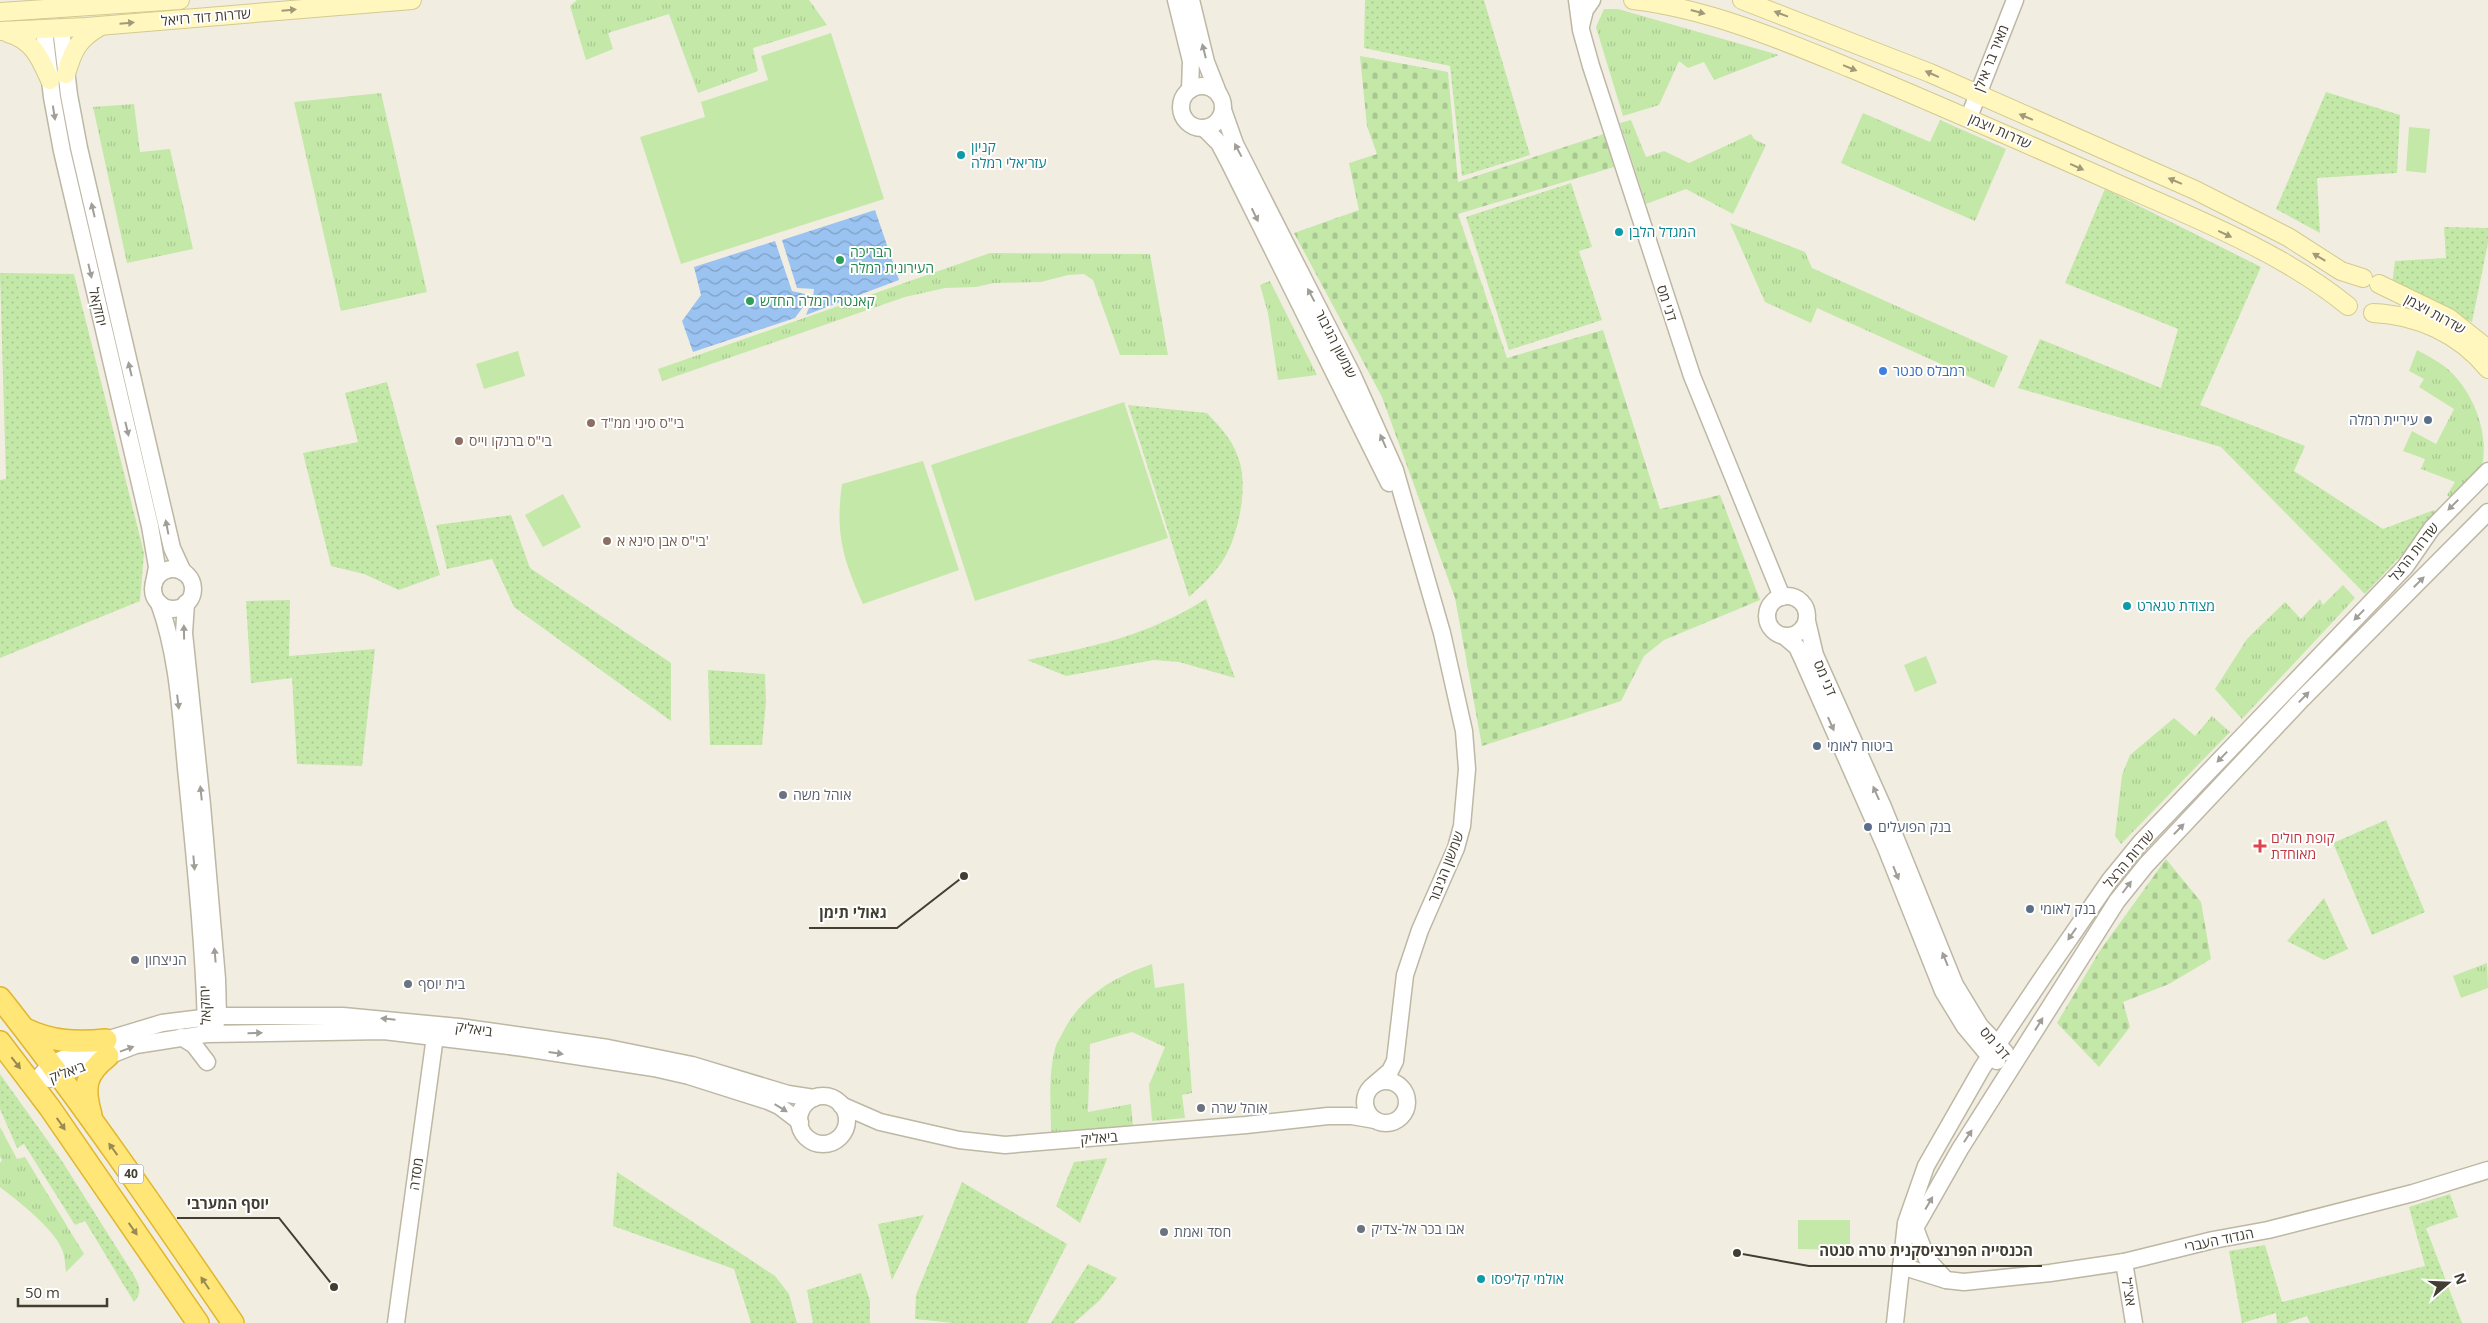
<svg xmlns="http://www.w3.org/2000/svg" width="2488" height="1323" viewBox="0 0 2488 1323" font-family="'Open Sans','Noto Sans Hebrew',sans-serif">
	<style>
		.grass { fill: url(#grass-dots) }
		.cemetery { fill: url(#cemetery-stones) }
		.park { fill: url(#park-tufts) }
		.garden { fill: #c3e8a8 }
		.water { fill: url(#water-waves) }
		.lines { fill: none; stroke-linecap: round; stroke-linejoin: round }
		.tertiary-casing { stroke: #bdb7a4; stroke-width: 19 }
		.secondary-casing { stroke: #d3ca8f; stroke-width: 20 }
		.trunk-casing { stroke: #e1b52c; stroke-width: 24 }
		.tertiary { stroke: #fff; stroke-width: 16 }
		.secondary { stroke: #fff7be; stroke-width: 18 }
		.trunk { stroke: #ffe676; stroke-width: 21 }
		.oneway { fill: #a19a78 }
		.oneway2 { fill: #a19e98 }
		.oneway3 { fill: #988a51 }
		.culture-dot { fill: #0f9aa8; stroke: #fff; stroke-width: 2 }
		.leisure-dot { fill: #2e9e5b; stroke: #fff; stroke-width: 2 }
		.shop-dot { fill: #3f7fe0; stroke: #fff; stroke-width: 2 }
		.service-dot { fill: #5c6f8a; stroke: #fff; stroke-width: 2 }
		.education-dot { fill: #8d6e63; stroke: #fff; stroke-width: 2 }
		.worship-dot { fill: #6b7280; stroke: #fff; stroke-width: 2 }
		.health-dot { fill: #e0444e; stroke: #fff; stroke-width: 2 }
		.labels { text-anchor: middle; stroke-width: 4; stroke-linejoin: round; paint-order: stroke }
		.shield { fill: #fff; stroke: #7b7870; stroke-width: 1 }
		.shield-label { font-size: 12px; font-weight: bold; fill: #433e32 }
		.street-label { font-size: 14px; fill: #433e32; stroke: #fff }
		.culture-label { font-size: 14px; fill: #0d838f; stroke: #fff; text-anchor: start }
		.leisure-label { font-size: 14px; fill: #27864d; stroke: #fff; text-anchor: start }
		.shop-label { font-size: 14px; fill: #366cbe; stroke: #fff; text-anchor: start }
		.service-label { font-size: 14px; fill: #4e5e75; stroke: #fff; text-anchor: start }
		.education-label { font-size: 14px; fill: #785e54; stroke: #fff; text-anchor: start }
		.worship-label { font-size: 14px; fill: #5b616d; stroke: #fff; text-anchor: start }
		.health-label { font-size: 14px; fill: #be3a42; stroke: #fff; text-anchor: start }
		.leader { fill: none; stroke: #433e32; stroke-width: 2 }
		.callout-dot { fill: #433e32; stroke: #fff; stroke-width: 2 }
		.callout-label { font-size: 15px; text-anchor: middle; font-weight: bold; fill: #433e32; stroke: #fff; stroke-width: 4; stroke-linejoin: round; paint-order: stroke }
	</style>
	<defs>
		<pattern id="grass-dots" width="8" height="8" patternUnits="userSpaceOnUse" patternTransform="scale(1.25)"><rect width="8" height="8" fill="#c3e8a8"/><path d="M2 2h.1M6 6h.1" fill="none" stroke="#a9c891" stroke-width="1.8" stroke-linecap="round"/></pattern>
		<pattern id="cemetery-stones" width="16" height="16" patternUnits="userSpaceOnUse" patternTransform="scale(1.25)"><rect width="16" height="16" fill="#c3e8a8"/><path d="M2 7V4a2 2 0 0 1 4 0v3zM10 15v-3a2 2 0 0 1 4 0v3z" fill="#a9c891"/></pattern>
		<pattern id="park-tufts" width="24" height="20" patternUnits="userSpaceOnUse" patternTransform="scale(1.25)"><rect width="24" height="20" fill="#c3e8a8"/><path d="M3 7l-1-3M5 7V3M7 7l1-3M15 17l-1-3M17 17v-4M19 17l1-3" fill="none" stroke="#a9c891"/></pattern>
		<pattern id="water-waves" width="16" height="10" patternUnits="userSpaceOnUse" patternTransform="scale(1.25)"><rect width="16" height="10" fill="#9ac3f1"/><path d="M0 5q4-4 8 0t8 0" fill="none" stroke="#7fa0c4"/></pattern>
	</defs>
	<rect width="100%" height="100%" fill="#f1eee1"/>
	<g class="grass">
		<path d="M1365,0h119l46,155 -68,21 -12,-110 -86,-18z"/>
		<path d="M2326,92l74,23 -3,58 -80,5 3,55 -44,-24z"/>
		<path d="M1571,183l21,64 -13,4 23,69 -93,30 -43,-133z"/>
		<path d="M2105,189l156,78 -61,138 105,41 -11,25 89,58 51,-19 5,5 -74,79 -144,-147 -203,-59 22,-49 121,49 17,-59 -113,-46z"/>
		<path d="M2444,227l44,1v15l-16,79 -80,-37 3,-24 51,-3z"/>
		<path d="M0,273l74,1 70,279 -4,48 -140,57v-178l6,-1z"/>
		<path d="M387,382l53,193 -41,15 -35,-16 -33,-8 -28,-113 55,-11 -13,-49z"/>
		<path d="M1128,405l79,8c13,14 25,26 31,44 11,27 1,75 -13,100 -9,16 -23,28 -36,40z"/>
		<path d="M511,515l19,53 141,95v58l-157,-114 -22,-48 -45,10 -11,-44z"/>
		<path d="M1206,599l29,79 -56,-16 -25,-2 -88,16 -39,-16c68,-14 118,-23 179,-61z"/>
		<path d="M290,600l-1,56 86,-7 -13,117 -65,-2 -5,-86 -41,5 -5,-82z"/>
		<path d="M708,670l57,4 1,28 -4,43h-52z"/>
		<path d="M2386,820l39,92 -53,23 -39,-92z"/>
		<path d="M2324,898l24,51 -24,11 -37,-19z"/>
		<path d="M0,1074l60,84 72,114c6,11 12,19 2,30l-49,-81 -10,4 -51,-81 -7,4 -17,-39z"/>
		<path d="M1107,1158l-1,4 -26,61 -24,-17 18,-44z"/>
		<path d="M617,1172l158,104 14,18 8,29h-46l-17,-54 -121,-43z"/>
		<path d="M962,1182l105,62 -40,79h-73l-39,-4 1,-24z"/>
		<path d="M2450,1194l8,23 -32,11 36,95h-152l-3,-7 -20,7h-10l-1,-10 -34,10 -13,-72 36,-6 17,57 143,-36 -16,-59z"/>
		<path d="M924,1215l-32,65 -14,-56z"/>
		<path d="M1088,1264l29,14 -17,22 -26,23h-23z"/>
		<path d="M861,1273l9,28v22h-57l-6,-33z"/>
	</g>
	<g class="cemetery">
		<path d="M1360,56l88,16 10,110 146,-48 10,33 -156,47 49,144 96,-28 57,179 60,-14 40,105 -96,40 -20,16 -23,45 -139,45 -27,-148 -73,-201 -88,-164 65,-23 -10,-47 28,-9 -10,-28z"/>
		<path d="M2166,859l35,43 10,57 -42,25 -46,18 7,25 -31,40 -42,-44 42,-71z"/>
	</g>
	<g class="park">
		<path d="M577,0h232l18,25 -74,23 5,23 -60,22 -29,-79 -61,19 5,16 -27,11 -16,-54z"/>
		<path d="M1604,9h14l161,46 -65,25 -10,-18 -16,6 -9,-7 -20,44 -36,11 -27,-89z"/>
		<path d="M381,93l46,199 -86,19 -47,-209z"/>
		<path d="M134,104l6,48 30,-3 23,100 -66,14 -34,-156z"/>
		<path d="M1863,113l67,29 10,-22 66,29 -31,72 -134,-58z"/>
		<path d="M1631,120l15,37 18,-6 25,12 62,-29 3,5 12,6 -33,69 -47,-25 -40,15 -26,-81z"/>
		<path d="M1730,223l75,29 7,16 196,88 -14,32 -177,-80 -6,15 -46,-21z"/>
		<path d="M990,253l160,1 18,101h-48l-27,-75 -9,-6 -16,1 -27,7 -47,1 -18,4 -31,1 -40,9 -243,84 -4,-12z"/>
		<path d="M1270,281l47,94 -39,5 -10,-67 -8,-28z"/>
		<path d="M2417,350c9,5 19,10 27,16 26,20 44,61 39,95 -4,15 -20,28 -30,39l-6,-5 8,-13 -34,-13 4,-10 -22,-8 9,-20 24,13 18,-35 -35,-22 5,-8 -15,-8z"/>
		<path d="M2343,585l12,13 -113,121 -27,-30 32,-50 38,-37 16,17 19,-20 3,6z"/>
		<path d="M2212,716l18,16 -109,112 -6,-8 7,-61 8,-20 44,-37 21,18z"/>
		<path d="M2487,963l1,25 -27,10 -8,-22z"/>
		<path d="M1152,964l3,24 29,-5 8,110 -10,2 3,23 -33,3 -3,-36 16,-38 -33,-15 -42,12 -2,68 43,-8 2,22 -82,8c0,-28 -3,-58 4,-85 1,-6 6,-12 8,-17 19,-37 51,-55 89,-68z"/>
		<path d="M0,1127l17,32 8,-2 59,97 -18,18c-1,-6 -1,-14 -3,-20 -6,-21 -46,-52 -63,-65v-24l2,-3 -2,-3z"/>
	</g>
	<g class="garden">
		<path d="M831,33l53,166 -203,65 -41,-127 65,-20 -4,-15 67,-22 -7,-24z"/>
		<path d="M2409,127l21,2 -4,44 -20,-2z"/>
		<path d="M518,351l7,25 -41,13 -8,-25z"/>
		<path d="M1124,402l44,136 -193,63 -44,-136z"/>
		<path d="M923,461l36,109 -96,34c-20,-45 -28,-70 -21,-120z"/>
		<path d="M563,494l18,33 -38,20 -18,-32z"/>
		<path d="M1926,656l11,27 -22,9 -11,-27z"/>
		<path d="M1798,1220h52v30l-52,-1z"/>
	</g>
	<g class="water">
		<path d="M875,210l24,70 -93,35 7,-17 1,-9 -17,-1 -15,-48z"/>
		<path d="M775,241l17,50 13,3 -2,13 -8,11 -102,34 -11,-31 19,-26 -7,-28z"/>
	</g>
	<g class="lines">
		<g class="tertiary-casing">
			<g id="tertiary">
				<path d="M1176,0l15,61 -1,29"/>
				<path d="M1191,0l15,62 13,33"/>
				<path d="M1577,0l4,30 10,36 101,310 90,221"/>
				<path d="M1581,26l4,-16 7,-10"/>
				<path d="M61,28l8,67 10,53 93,400 11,24"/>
				<path d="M44,30l8,67 10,54 88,375 7,41 -3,16"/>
				<circle cx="1202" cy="107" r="21"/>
				<path d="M1223,110l12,34 117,230 43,96 47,163 22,98 3,38 -5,57 -6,22 -36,82 -15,45 -10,86 -5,10 -14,12"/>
				<path d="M1969,117l46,-117"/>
				<path d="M1204,128l15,15 10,19 160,321"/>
				<circle cx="173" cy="589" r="20"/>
				<circle cx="1787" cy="616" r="20"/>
				<path d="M159,603c20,55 22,117 28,175 8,82 17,166 19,249"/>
				<path d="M186,603l-2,30 18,172 15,174 1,37 -3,10"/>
				<path d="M1807,621l8,34 68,152 72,178 25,41 25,26"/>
				<path d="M1784,636l13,11 6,13 83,188 57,143 22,36 20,24 12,10"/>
				<path d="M181,1037l13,8 13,17"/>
				<path d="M49,1079l87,-34 70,-11 178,-3 140,17 130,20 35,8 79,25 11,5 21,16"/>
				<circle cx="1386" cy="1102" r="21"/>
				<path d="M33,1084l18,-20 55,-24 56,-17 56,-7h125l116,11 149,21 84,17 96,29 26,4"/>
				<circle cx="823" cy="1120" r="24"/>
				<path d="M841,1105l39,17 79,18 46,5 241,-20 82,-9h24l23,4"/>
				<path d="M2124,1262l10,61"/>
				<path d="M1901,1266l45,14 18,2 86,-9 74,-11 89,-22 55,-10 145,-37 75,-23"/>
				<path d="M1946,1280l-19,-21 -12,-31 45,-79 157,-248 29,-36 156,-166 186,-187"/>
				<path d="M396,1323l40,-294"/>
				<path d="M1895,1323l11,-100 20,-57 56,-98 63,-94 65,-94 31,-38 264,-275 27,-39 56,-57"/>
			</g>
		</g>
		<g class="secondary-casing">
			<g id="secondary">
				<path d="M1633,0c76,9 146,39 217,68 84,35 168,72 252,109 80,36 178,73 246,129"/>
				<path d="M1742,0l188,73 265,117 93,47 53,34 22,7"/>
				<path d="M0,12l180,-12"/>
				<path d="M0,31l86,-4 326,-27"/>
				<path d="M8,33c25,7 32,25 42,47"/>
				<path d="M66,74c7,-24 12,-35 35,-48"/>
				<path d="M2379,284l70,34 39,31"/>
				<path d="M2373,313c45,2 87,21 115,56"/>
			</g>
		</g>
		<g class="trunk-casing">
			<g id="trunk">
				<path d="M0,998c83,105 158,215 233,325"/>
				<path d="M25,1029c27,13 52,14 81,11"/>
				<path d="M0,1042l50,66 148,215"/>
				<path d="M91,1115c-8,-28 -6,-41 17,-59"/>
			</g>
		</g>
		<use href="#tertiary" class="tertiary"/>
		<use href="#secondary" class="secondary"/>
		<use href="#trunk" class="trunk"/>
	</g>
	<defs><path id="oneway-solid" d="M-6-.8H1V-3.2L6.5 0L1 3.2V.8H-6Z" transform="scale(1.25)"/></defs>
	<g class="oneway">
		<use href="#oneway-solid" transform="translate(289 10) rotate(-5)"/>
		<use href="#oneway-solid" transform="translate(1698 12) rotate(15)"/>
		<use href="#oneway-solid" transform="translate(1781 14) rotate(-159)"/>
		<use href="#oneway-solid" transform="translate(127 23) rotate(-5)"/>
		<use href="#oneway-solid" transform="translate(1850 68) rotate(22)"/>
		<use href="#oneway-solid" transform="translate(1932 74) rotate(-156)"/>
		<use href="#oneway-solid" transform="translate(2026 117) rotate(-157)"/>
		<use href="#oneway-solid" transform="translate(2077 167) rotate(24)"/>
		<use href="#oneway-solid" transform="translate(2175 181) rotate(-157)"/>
		<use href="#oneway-solid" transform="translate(2225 234) rotate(25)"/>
		<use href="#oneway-solid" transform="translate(2319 257) rotate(-149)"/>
	</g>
	<g class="oneway2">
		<use href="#oneway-solid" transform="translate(1204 51) rotate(-104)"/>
		<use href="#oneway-solid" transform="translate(54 113) rotate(81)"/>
		<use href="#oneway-solid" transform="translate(1238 150) rotate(-118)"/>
		<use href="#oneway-solid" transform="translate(93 210) rotate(-103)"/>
		<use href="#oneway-solid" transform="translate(1255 215) rotate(64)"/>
		<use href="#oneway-solid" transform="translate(90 271) rotate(77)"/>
		<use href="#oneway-solid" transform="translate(1311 295) rotate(-118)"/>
		<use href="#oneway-solid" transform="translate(130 369) rotate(-103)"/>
		<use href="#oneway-solid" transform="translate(127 429) rotate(77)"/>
		<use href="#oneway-solid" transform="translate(1383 441) rotate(-114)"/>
		<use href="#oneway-solid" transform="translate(2453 505) rotate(135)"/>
		<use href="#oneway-solid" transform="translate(167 527) rotate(-101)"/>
		<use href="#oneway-solid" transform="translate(2419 582) rotate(-45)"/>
		<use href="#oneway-solid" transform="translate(2359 615) rotate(134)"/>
		<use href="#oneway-solid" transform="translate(184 632) rotate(-91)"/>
		<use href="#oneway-solid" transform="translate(2304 697) rotate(-46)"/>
		<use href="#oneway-solid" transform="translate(178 702) rotate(83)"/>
		<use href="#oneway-solid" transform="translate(1831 724) rotate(66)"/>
		<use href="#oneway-solid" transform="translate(2222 757) rotate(134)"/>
		<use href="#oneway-solid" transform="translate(201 793) rotate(-96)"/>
		<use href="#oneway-solid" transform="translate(1876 793) rotate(-114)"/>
		<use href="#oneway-solid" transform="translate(2179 829) rotate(-46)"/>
		<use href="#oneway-solid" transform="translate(194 863) rotate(85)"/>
		<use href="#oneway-solid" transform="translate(1896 873) rotate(68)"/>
		<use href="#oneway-solid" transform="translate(2127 887) rotate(-53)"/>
		<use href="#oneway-solid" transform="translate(2072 934) rotate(125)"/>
		<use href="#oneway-solid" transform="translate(215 955) rotate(-95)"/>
		<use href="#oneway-solid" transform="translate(1945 959) rotate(-112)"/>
		<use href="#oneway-solid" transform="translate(388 1019) rotate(-174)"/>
		<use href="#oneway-solid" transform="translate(2039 1024) rotate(-58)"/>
		<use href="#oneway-solid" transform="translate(255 1033) rotate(-1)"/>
		<use href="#oneway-solid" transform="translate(127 1049) rotate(-20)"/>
		<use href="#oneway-solid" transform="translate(556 1053) rotate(8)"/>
		<use href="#oneway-solid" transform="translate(781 1108) rotate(31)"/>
		<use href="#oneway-solid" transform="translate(1968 1136) rotate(-57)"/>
		<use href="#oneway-solid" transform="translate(1929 1203) rotate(-60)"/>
	</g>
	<g class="oneway3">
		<use href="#oneway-solid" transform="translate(16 1063) rotate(52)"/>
		<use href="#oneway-solid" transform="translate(61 1124) rotate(55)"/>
		<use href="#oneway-solid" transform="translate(113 1149) rotate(-126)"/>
		<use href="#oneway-solid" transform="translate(133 1229) rotate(55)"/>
		<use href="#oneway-solid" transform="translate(205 1283) rotate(-124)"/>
	</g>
	<g class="culture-dot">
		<circle cx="961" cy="155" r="5"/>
		<circle cx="1619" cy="232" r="5"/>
		<circle cx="2127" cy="606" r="5"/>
		<circle cx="1481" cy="1279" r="5"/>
	</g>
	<g class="leisure-dot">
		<circle cx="840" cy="260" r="5"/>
		<circle cx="750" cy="301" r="5"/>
	</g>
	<circle class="shop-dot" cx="1883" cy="371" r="5"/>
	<g class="service-dot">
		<circle cx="2428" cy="420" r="5"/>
		<circle cx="1817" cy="746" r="5"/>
		<circle cx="1868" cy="827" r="5"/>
		<circle cx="2030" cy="909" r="5"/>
	</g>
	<g class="education-dot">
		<circle cx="591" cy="423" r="5"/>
		<circle cx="459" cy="441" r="5"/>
		<circle cx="607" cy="541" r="5"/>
	</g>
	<g class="worship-dot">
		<circle cx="783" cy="795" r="5"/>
		<circle cx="135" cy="960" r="5"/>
		<circle cx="408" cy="984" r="5"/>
		<circle cx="1201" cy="1108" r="5"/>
		<circle cx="1361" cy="1229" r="5"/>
		<circle cx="1164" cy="1232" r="5"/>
	</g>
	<path class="health-dot" d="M2257.5 838.5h5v5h5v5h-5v5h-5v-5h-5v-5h5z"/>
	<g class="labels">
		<rect class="shield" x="118.5" y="1164.5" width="25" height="19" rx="4"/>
		<g class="shield-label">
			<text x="131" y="1178">40</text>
		</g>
		<g class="street-label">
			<text transform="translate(206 17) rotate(-5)" y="5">שדרות דוד רזיאל</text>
			<text transform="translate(1991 58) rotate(-68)" y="5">מאיר בר אילן</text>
			<text transform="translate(2000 131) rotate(24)" y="5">שדרות ויצמן</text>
			<text transform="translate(1667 303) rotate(72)" y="5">דני מס</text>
			<text transform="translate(98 307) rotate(77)" y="5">יחזקאל</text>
			<text transform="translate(2435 314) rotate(29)" y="5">שדרות ויצמן</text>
			<text transform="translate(1336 344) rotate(63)" y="5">שמשון הגיבור</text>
			<text transform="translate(2414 552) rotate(-52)" y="5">שדרות הרצל</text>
			<text transform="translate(1825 678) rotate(67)" y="5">דני מס</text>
			<text transform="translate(2129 859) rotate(-50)" y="5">שדרות הרצל</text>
			<text transform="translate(1446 867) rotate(-69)" y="5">שמשון הגיבור</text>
			<text transform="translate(205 1005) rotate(-92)" y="5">יחזקאל</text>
			<text transform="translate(474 1029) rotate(8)" y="5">ביאליק</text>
			<text transform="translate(1995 1043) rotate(49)" y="5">דני מס</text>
			<text transform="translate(67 1072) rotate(-20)" y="5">ביאליק</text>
			<text transform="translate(1099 1138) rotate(-5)" y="5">ביאליק</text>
			<text transform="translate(416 1174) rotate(-82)" y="5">מסדה</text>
			<text transform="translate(2219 1240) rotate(-12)" y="5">הגדוד העברי</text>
			<text transform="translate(2129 1292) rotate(80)" y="5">אצ"ל</text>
		</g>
		<g class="culture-label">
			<text x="971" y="152">קניון<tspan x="971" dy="16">עזריאלי רמלה</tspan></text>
			<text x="1629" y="237">המגדל הלבן</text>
			<text x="2137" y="611">מצודת טגארט</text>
			<text x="1491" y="1284">אולמי קליפסו</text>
		</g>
		<g class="leisure-label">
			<text x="850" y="257">הבריכה<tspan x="850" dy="16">העירונית רמלה</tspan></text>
			<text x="760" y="306">קאנטרי רמלה החדש</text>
		</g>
		<g class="shop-label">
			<text x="1893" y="376">רמבלס סנטר</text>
		</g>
		<g class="service-label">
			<text x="2418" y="425" text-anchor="end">עיריית רמלה</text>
			<text x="1827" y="751">ביטוח לאומי</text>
			<text x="1878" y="832">בנק הפועלים</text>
			<text x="2040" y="914">בנק לאומי</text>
		</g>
		<g class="education-label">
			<text x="601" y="428">בי"ס סיני ממ"ד</text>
			<text x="469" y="446">בי"ס ברנקו וייס</text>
			<text x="617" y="546">בי"ס אבן סינא א'</text>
		</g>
		<g class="worship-label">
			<text x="793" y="800">אוהל משה</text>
			<text x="145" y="965">הניצחון</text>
			<text x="418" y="989">בית יוסף</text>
			<text x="1211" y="1113">אוהל שרה</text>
			<text x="1371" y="1234">אבו בכר אל-צדיק</text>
			<text x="1174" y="1237">חסד ואמת</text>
		</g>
		<g class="health-label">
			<text x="2271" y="843">קופת חולים<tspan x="2271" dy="16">מאוחדת</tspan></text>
		</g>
	</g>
	<path class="leader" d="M964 876L897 928H809M334 1287L279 1218H177M1737 1253L1809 1266H2042"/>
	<g class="callout-dot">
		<circle cx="964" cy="876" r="5"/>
		<circle cx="334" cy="1287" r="5"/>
		<circle cx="1737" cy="1253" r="5"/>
	</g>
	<g class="callout-label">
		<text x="853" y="918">גאולי תימן</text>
		<text x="228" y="1209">יוסף המערבי</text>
		<text x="1926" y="1256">הכנסייה הפרנציסקנית טרה סנטה</text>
	</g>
	<g transform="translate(2448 1283) rotate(71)" stroke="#ffffff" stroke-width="4" paint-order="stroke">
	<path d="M0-4L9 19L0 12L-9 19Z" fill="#433e32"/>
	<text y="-8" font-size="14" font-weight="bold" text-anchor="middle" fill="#433e32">N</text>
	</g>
	<path d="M18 1298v8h89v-8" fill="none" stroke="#433e32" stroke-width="2.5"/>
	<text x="25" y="1298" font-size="15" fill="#433e32" stroke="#ffffff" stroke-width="4" paint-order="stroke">50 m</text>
</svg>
